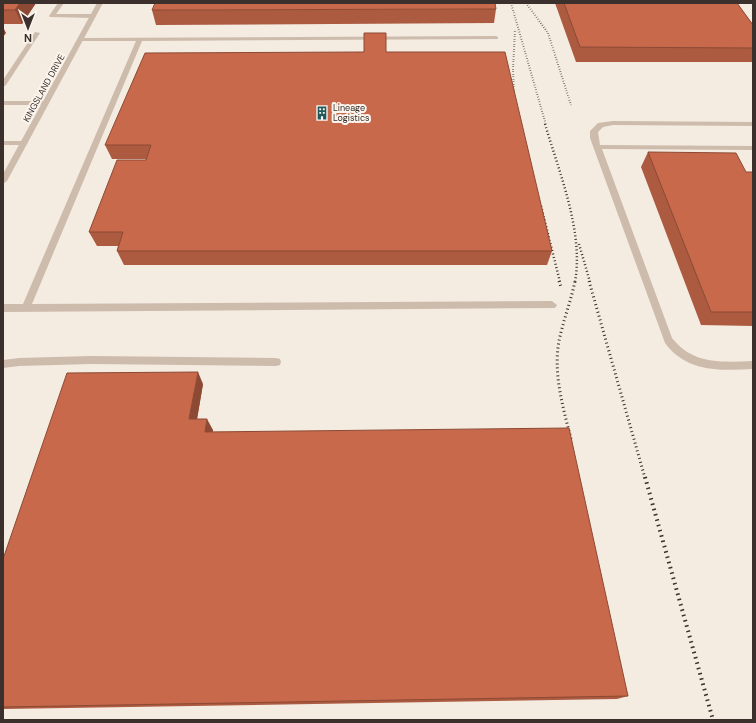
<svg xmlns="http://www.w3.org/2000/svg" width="756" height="723" viewBox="0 0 756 723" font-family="'DM Sans',sans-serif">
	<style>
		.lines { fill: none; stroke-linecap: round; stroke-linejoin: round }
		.service { fill: #cdbbac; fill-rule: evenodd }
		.minor { fill: #cdbbac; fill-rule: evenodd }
		.rail-far3 { stroke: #3b302b; stroke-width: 2; stroke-dasharray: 0.5 2; stroke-linecap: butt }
		.rail-far2 { stroke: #3b302b; stroke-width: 2.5; stroke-dasharray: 1 2.5; stroke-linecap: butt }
		.rail-far1 { stroke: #3b302b; stroke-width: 3; stroke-dasharray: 1 3; stroke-linecap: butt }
		.rail { stroke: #3b302b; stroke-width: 4; stroke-dasharray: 1.5 4; stroke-linecap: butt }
		.wall { fill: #ac5a40 }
		.shaded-wall { fill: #8c4a34 }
		.building { fill: #c8694b; stroke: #8c4a34 }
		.labels { text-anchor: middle; stroke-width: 4; stroke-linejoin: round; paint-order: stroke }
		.far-street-label { font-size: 9px; fill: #3b302b; stroke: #fbf5ee }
		.far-poi-label { font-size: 9px; fill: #3b302b; stroke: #fbf5ee; text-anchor: start }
	</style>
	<rect width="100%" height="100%" fill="#f4ebe1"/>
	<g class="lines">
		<g class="service">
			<path d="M58,3h6l-8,11h37l3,2 -3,2 -43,-1 -1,-1z"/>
			<path d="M35,32l5,1 -34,52 -3,2v-7z"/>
			<path d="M496,36l2,1v2l-356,2 -110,263 520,-3 5,4 -2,3 -552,4v-8h20l113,-263h-55l-2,-1v-2z"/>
			<path d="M3,101h43l3,2 -3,2h-43z"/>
			<path d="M613,121l140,1v4l-140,-1 -10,2 -5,5 2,13 153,1v4l-151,-1 70,189c21,27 50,24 81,23v8c-33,2 -67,3 -88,-26l-75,-205v-7l8,-8z"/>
			<path d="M3,141h21l4,2 -4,2h-21z"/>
			<path d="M91,356l185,2 4,1 1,3 -1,3 -4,1 -185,-2 -72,2 -16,2v-8l16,-2z"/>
		</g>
		<path class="minor" d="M97,3h6l-96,178 -4,3v-10z"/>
		<g class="rail-far3">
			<path d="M511,3l35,122"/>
			<path d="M526,3l22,30 23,72"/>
			<path d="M514,97l-1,-28 2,-39"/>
		</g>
		<g class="rail-far2">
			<path d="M545,124c14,48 39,108 30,158"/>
			<path d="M541,206l19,76"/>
			<path d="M579,244l11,38"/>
		</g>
		<g class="rail-far1">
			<path d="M559,281l2,6"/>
			<path d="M589,281l56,197"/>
			<path d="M571,439c-8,-32 -18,-65 -12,-98 4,-20 12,-40 16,-60"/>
		</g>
		<path class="rail" d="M645,477l68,243"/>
	</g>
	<g class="wall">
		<path d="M3,3h33l-14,21h-19z"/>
		<path d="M555,3h182l16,22v37h-177z"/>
		<path d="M496,9l-2,14 -338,2 -4,-15z"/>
		<path d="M386,52l166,199 -5,14h-423l-7,-14 1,-5h-21l-8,-14 57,-73h-34l-7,-14z"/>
		<path d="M648,152l98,20h7v154l-52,-1 -60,-158z"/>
		<path d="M203,384l-6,35 16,11v2l415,264 -11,3 -614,10v-150z"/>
	</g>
	<g class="shaded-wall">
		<path d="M20,3h16l-14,21 -7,-14z"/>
		<path d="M3,27l3,6 -3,4z"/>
		<path d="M198,372l5,12 -8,47 -6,-12z"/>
		<path d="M207,419l6,11 -2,13 -6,-11z"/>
	</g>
	<g class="building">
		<path d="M3,3h17l-5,7h-12z"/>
		<path d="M155,3h340l1,6 -344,1z"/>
		<path d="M564,3h173l16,22v23l-173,-1z"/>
		<path d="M364,33h22v19h119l47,199h-435l6,-19h-34l28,-72h29l5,-15h-46l40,-92 219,-1z"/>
		<path d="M648,152l88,1 10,19h7v140h-42z"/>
		<path d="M198,372l-9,47h18l-2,13 364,-4 59,268 -625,11v-148l64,-186z"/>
	</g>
	<defs>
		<g id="building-bare" transform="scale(1.08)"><path d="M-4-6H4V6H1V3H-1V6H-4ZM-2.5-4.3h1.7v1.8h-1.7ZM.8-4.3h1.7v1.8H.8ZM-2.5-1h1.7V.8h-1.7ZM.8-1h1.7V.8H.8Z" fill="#1f5a5e" stroke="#fbf5ee" stroke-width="2.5" paint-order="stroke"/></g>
	</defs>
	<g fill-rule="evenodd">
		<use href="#building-bare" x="322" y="113"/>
	</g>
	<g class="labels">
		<g class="far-street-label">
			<text transform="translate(44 88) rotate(-61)" y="3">KINGSLAND DRIVE</text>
		</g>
		<g class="far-poi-label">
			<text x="333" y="111">Lineage<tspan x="333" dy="10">Logistics</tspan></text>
		</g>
	</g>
	<rect width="756" height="723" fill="none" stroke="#3b302b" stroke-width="8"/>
	<g transform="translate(28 28) rotate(180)" stroke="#fbf5ee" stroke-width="3" paint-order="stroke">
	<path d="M0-3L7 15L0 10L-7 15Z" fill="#3b302b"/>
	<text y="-6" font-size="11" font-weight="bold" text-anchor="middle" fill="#3b302b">N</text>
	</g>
</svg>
